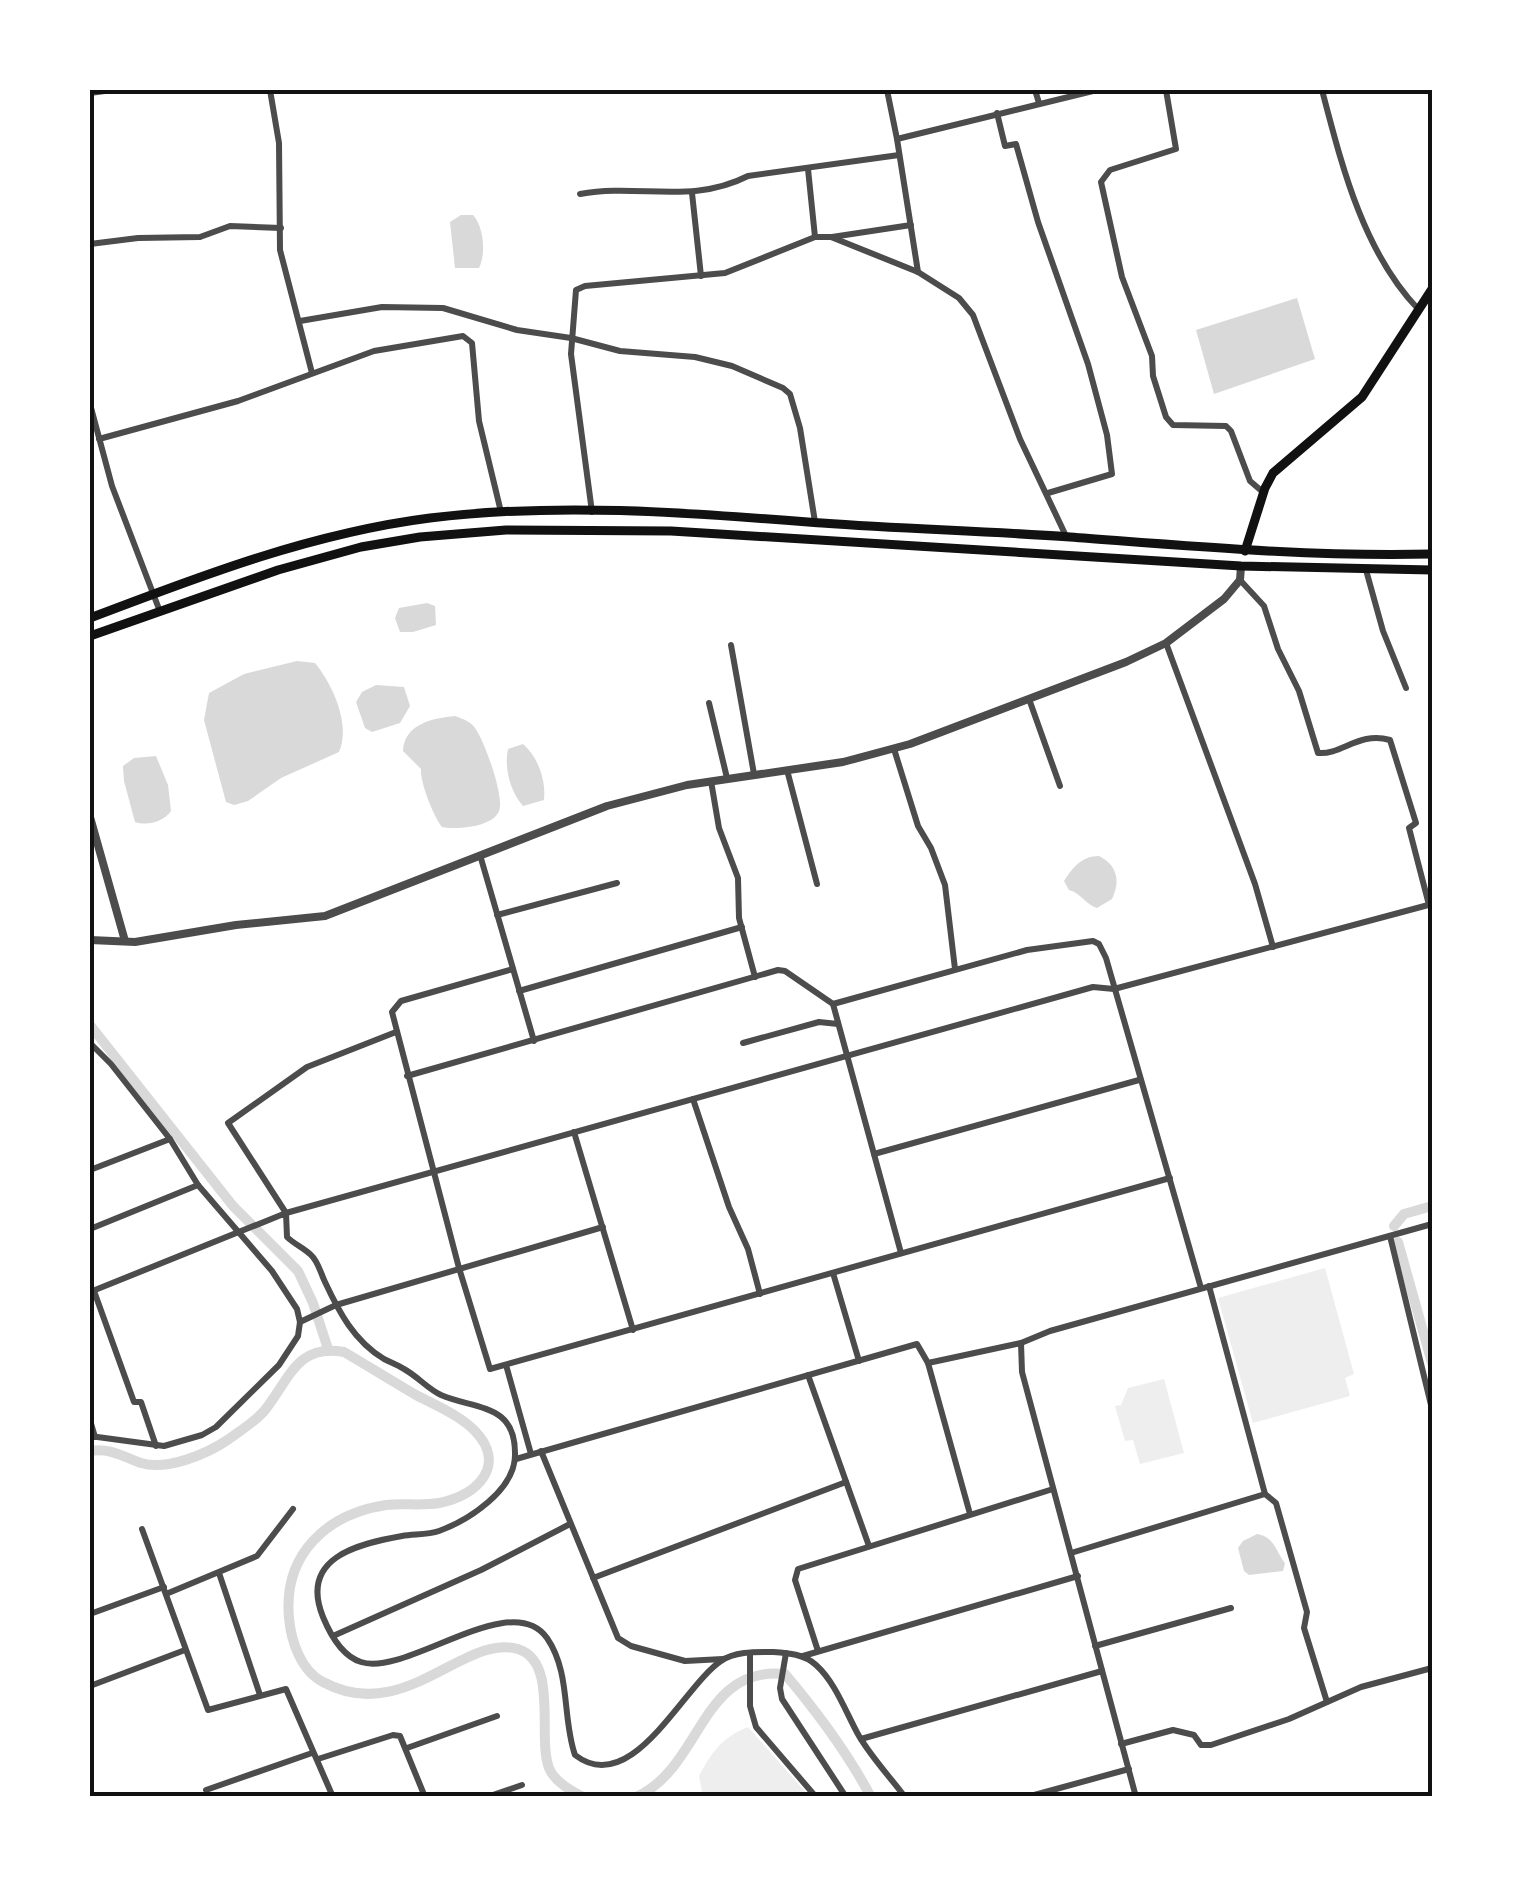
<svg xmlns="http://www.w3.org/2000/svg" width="1522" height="1887" viewBox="0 0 1522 1887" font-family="'DejaVu Sans',sans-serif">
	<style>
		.green { fill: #eee }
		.water { fill: #d9d9d9 }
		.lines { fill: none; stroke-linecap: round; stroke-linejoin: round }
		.canal { stroke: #d9d9d9; stroke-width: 10 }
		.minor { stroke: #4c4c4c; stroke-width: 6 }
		.tertiary { stroke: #4c4c4c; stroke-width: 8 }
		.secondary { stroke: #111; stroke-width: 9 }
		.neatline { fill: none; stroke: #111; stroke-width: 4 }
	</style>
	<rect width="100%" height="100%" fill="#fff"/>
	<g class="green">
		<path d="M1325,1268l29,106 -9,4 5,18 -97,27 -35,-125z"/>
		<path d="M1164,1379l20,74 -44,11 -7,-24 -8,1 -10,-35 6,-1 7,-17z"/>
		<path d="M748,1727l62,70h-107l-4,-21c12,-23 23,-39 49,-49z"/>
	</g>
	<g class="water">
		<path d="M461,215h12c11,12 13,39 6,53h-24l-5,-46z"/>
		<path d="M1297,298l18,61 -101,35 -18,-64z"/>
		<path d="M427,603l8,3 1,19 -23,7h-13l-5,-14 4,-10z"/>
		<path d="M297,661l18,2c18,22 36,62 24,89l-58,26 -33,23 -14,4 -8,-3 -22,-82 5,-27 35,-19z"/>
		<path d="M376,685l28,2 6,19 -10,17 -28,9 -7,-4 -9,-26 6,-10z"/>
		<path d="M455,716c8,3 15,5 20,12 9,12 30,69 24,83 -6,16 -42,19 -57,16 -8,-10 -22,-44 -21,-58l-18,-18c1,-27 30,-33 52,-35z"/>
		<path d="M523,744c15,13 23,36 21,56l-21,6c-13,-15 -19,-38 -15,-57z"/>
		<path d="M156,756l12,29 3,26c-8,11 -23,15 -36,11l-11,-41 -1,-15 11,-8z"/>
		<path d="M1099,856c18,9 22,25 13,43l-15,9c-11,-3 -16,-15 -28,-18l-5,-9c9,-14 18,-25 35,-25z"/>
		<path d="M1257,1534c18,3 19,18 28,29l-2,8 -34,4 -5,-4 -6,-23 5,-7z"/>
	</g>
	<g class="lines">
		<g class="canal">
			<path d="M90,1025l143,181 65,65 15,32 15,46"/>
			<path d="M1394,1226l10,-12 28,-8"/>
			<path d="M1398,1242l34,121"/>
			<path d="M90,1451c21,-3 32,5 51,12 26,8 66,-9 88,-24 11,-8 27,-18 36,-29 24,-30 32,-67 79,-58 24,14 48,29 72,43 19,10 43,20 58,35 34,34 4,66 -35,73 -17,3 -35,0 -53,2 -59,9 -103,49 -97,113 2,23 12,53 34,64 81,44 141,-49 195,-33 41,13 19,88 31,119 5,13 22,23 34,29"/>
			<path d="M636,1797c66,-29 64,-132 149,-123 33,39 62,78 86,123"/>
		</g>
		<g class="minor">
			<path d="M270,90l9,53 1,107 32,123"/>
			<path d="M887,90l10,49"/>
			<path d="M1035,90l4,13"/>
			<path d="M1166,90l10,59 -66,21 -9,12 21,95 30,79 1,20 13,41 7,8 53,1 5,5 19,50 14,12"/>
			<path d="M1322,90c20,76 41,162 97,220"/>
			<path d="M90,93l22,-3"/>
			<path d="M997,113l8,33 11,-2 22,78 50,142 19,71 5,39 -64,19"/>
			<path d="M808,169l7,68"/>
			<path d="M692,193l9,83"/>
			<path d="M580,194c59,-11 111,11 168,-18l151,-21"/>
			<path d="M832,237l79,-12"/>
			<path d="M90,244l48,-6 62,-1 30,-11 51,2"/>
			<path d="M918,272l-21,-133 200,-49"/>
			<path d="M300,321l82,-14 61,1 74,22 54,8 49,13 75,6 37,9 51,22 7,6 10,34 15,94"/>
			<path d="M90,338v6"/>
			<path d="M90,404l22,82 47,123"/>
			<path d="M99,439l139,-38 136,-50 89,-15 9,7 7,78 22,91"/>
			<path d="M592,512l-21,-158 5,-64 9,-4 140,-13 90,-36h16l87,35 41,26 14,17 47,124 46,97"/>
			<path d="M1366,570l17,61 23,57"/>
			<path d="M1240,580l24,26 14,43 21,42 19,62c24,2 41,-22 72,-13l26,83 -7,5 20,77"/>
			<path d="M1166,643l89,241 18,63"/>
			<path d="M731,645l23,129"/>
			<path d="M1029,699l31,87"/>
			<path d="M709,703l18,75"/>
			<path d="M894,749l24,77 13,22 14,37 10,84"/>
			<path d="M787,770l30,114"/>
			<path d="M711,781l8,47 19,50 1,40 16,59"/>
			<path d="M480,855l54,186"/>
			<path d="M497,915l120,-32"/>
			<path d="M513,969l-112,32 -9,11 67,256 31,101 680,-191"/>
			<path d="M519,991l223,-64"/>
			<path d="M833,1004l194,-54 66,-9 6,3 7,14 95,330"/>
			<path d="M396,1032l-89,35 -79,56 58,90 807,-226 21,2 318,-85"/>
			<path d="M90,1043l21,21 59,75 28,46 74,86 25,38 3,13 -2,14 -19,29 -63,62 -14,8 -38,11 -74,-10"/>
			<path d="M743,1043l76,-21 19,2"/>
			<path d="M407,1076l371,-106 7,1 48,33 68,249"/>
			<path d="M693,1099l36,108 19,42 12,45"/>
			<path d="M574,1132l59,198"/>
			<path d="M874,1154l265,-74"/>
			<path d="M90,1170l80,-31"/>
			<path d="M90,1229l108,-44"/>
			<path d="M1390,1236l42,173"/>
			<path d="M833,1273l26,88"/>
			<path d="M1209,1286l56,208 11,9 31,109 -3,16 23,74"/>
			<path d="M94,1291l40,111h7l15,44"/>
			<path d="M90,1292l196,-79 1,24c7,7 17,11 24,18 7,6 10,19 14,27 14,30 29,59 59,77 6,3 14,6 20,10 13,7 24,20 37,26 35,15 75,8 74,60 0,35 -46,65 -76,76 -11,4 -25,3 -37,5 -45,8 -103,22 -79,81 7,17 19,39 38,45 46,15 150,-75 186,-24 24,35 15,80 28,117 57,44 108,-69 146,-94 14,-10 36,-9 52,-9 15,1 31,2 43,13 20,18 30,48 43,71 13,22 31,41 46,61"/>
			<path d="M300,1322l36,-17 267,-78"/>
			<path d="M1021,1343l1,29 114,425"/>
			<path d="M928,1363l93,-20 29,-12 382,-107"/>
			<path d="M506,1365l25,89"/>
			<path d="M808,1375l61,171"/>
			<path d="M90,1420l5,17"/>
			<path d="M541,1451l77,187 13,8 54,15 38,-2"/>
			<path d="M516,1459l401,-115 11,19 42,151"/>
			<path d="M142,1529l66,181 78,-21 47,108"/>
			<path d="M1071,1553l194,-59"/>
			<path d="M219,1573l41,122"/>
			<path d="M593,1578l253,-96"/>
			<path d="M166,1594l91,-38 36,-47"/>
			<path d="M90,1614l74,-27"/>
			<path d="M333,1636l148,-66 89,-46"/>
			<path d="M1095,1646l136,-38"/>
			<path d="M818,1651l-23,-71 3,-11 255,-80"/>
			<path d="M750,1653v53l6,21 60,70"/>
			<path d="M786,1653l-6,35 2,11 64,98"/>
			<path d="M803,1656l275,-80"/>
			<path d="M90,1686l95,-36"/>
			<path d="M861,1739l241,-68"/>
			<path d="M1121,1744l52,-14 21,5 7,10h10l78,-26 72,-32 71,-19"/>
			<path d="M407,1748l90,-32"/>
			<path d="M318,1759l75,-24 7,1 25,61"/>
			<path d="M206,1790l106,-37"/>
			<path d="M487,1797l35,-12"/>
			<path d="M1027,1797l102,-28"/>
		</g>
		<g class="tertiary">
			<path d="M90,817l35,124"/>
			<path d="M90,940l45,2 101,-17 89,-9 282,-110 80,-21 156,-23 67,-18 216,-82 40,-19 58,-44 16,-19 1,-14"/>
		</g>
		<g class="secondary">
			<path d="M1245,551l20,-63 8,-15 89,-76 70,-108"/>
			<path d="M90,618c110,-42 222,-85 340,-100 129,-16 262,-5 392,5 82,6 165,8 248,14 121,9 241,20 362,17"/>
			<path d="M90,636l188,-66 83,-23 59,-10 86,-7 165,1 570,35 191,4"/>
		</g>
	</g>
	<rect width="1522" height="1887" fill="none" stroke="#ffffff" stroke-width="185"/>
	<rect x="92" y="92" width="1338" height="1702" class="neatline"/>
</svg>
